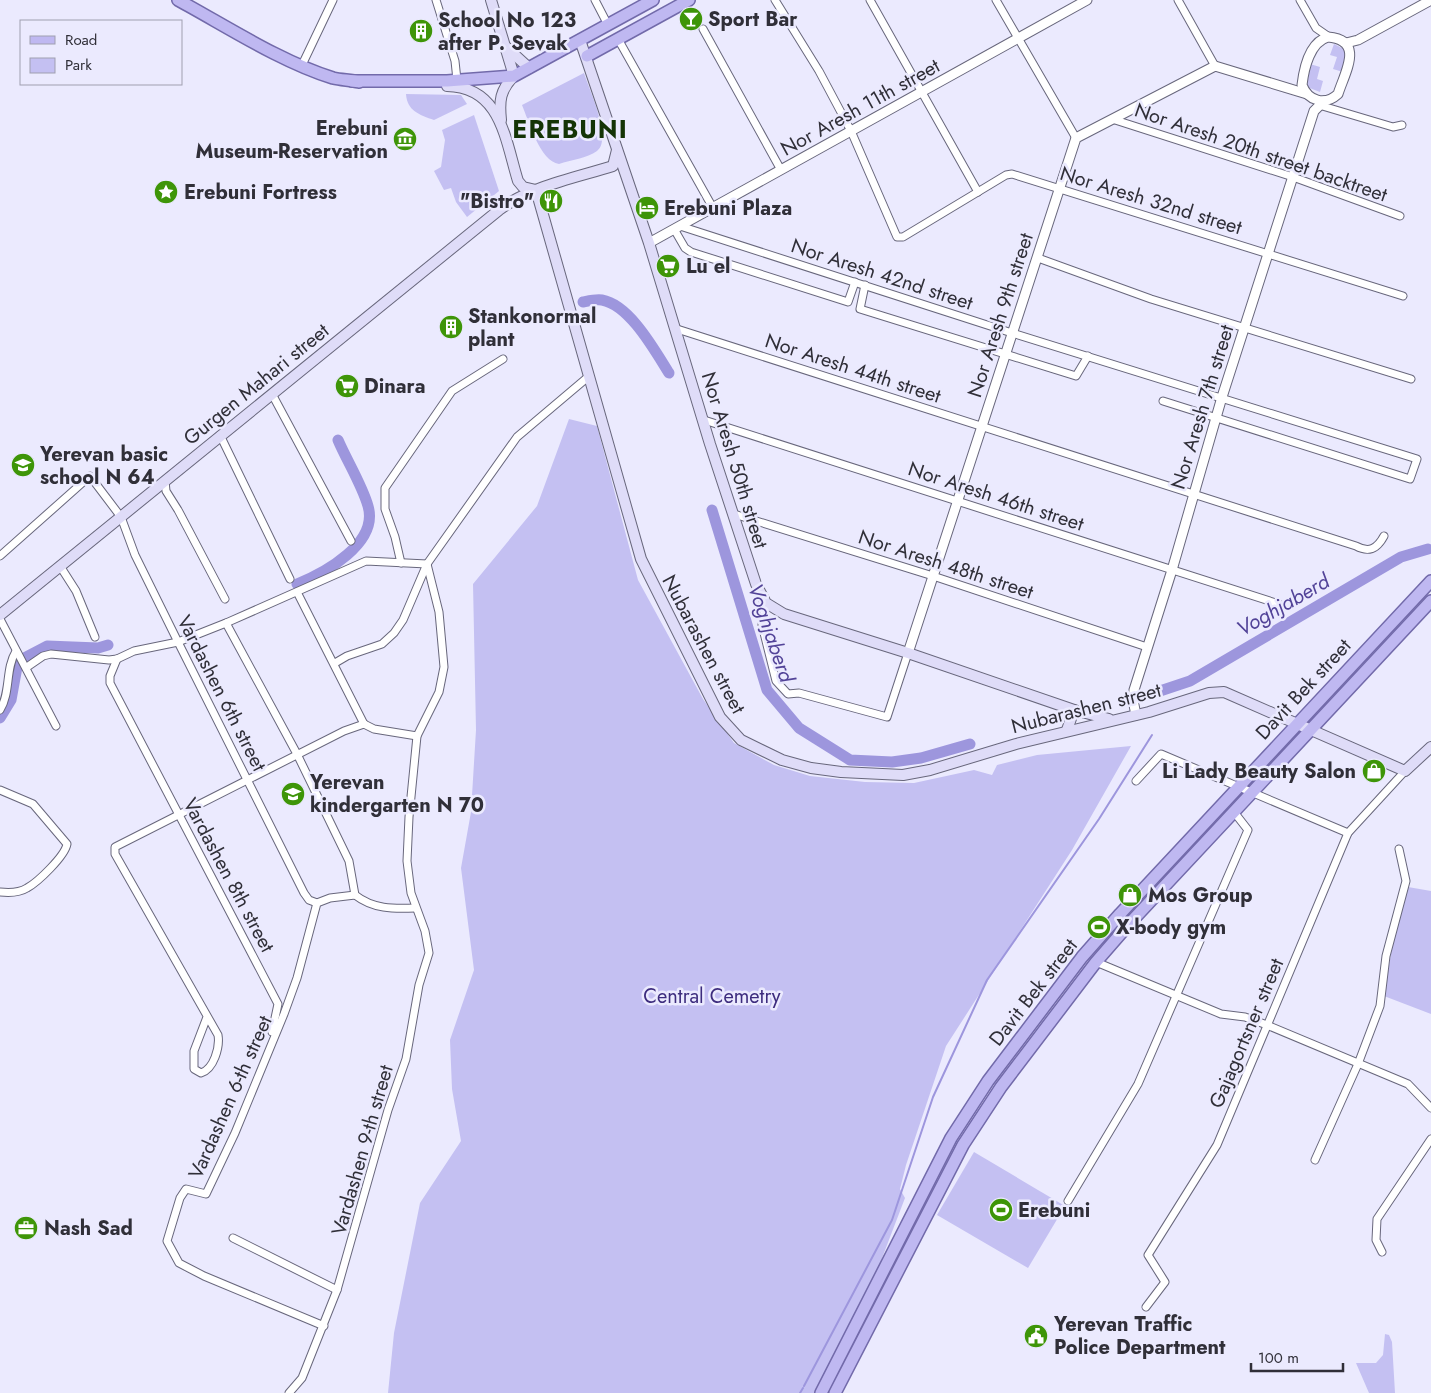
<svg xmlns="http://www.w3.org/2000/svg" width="1431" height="1393" viewBox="0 0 1431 1393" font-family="Jost,sans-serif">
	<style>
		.green { fill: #c4c0f2 }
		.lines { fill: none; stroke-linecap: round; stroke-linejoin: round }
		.stream { stroke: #9d96dd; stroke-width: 2 }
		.river { stroke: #9d96dd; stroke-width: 11 }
		.minor-casing { stroke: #68677c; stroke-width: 9 }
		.tertiary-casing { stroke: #68677c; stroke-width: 11 }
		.secondary-casing { stroke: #68677c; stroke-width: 12 }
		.primary-casing { stroke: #726aaa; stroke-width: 14 }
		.minor { stroke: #fff; stroke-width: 7 }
		.tertiary { stroke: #fff; stroke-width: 9 }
		.secondary { stroke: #dfdcf8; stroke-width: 10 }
		.primary { stroke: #bfb8f1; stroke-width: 11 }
		.labels { text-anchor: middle; stroke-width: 5; stroke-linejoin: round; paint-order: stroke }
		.poi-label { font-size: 20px; font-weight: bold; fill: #302f38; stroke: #ebeafe; text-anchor: start }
		.street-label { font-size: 20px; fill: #302f38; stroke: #ebeafe }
		.park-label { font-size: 20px; fill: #3d2c7e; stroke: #ebeafe }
		.water-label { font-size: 21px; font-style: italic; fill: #524398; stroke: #ebeafe }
		.district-label { font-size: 25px; font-weight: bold; letter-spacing: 1px; fill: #143406; stroke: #ebeafe }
	</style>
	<rect width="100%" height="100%" fill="#ebeafe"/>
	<g class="green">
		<path d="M1334,44l12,6 -3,22 -10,-3 4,-12 -7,-2z"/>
		<path d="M1310,64l10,3 -3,12 6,2 -3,11 -13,-5z"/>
		<path d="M584,73c5,16 29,67 13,78 -10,7 -26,9 -38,13 -19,-3 -30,-42 -37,-59z"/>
		<path d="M406,94l55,1 6,9 -33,16c-14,-5 -27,-9 -28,-26z"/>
		<path d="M474,115l25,76 -32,26 -11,-15 -5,-14 -7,2 -10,-19 7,-4 4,-27 -3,-10z"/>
		<path d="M569,419l28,7 41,154 65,119 31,44 40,22 36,11 55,6 49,1 60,-13 18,5 5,-10 40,-10 94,-9 -59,104 -126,196 -40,119 -6,24 5,9 -36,94 -55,101h-426l6,-60 26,-130 41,-62 -9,-52 -2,-49 24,-70 -13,-102 10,-56 5,-82 -3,-146 64,-78z"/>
		<path d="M1408,887l23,4v123l-47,-18 9,-55z"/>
		<path d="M974,1152l91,54 -37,62 -91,-53z"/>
		<path d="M1385,1334l4,1 3,7 3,51h-26l-13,-30h20l7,-8z"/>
	</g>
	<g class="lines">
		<g class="stream">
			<path d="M804,1386l88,-166 41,-123 54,-117 112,-161 53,-84"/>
			<path d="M800,1393l3,-5"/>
		</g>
		<g class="river">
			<path d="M583,302c5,-1 13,-3 19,-2 28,5 53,51 67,73"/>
			<path d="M712,510l55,180 32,38 51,32 42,2 29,-4 49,-14"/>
			<path d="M297,584c28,-11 82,-41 71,-78 -6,-21 -21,-45 -30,-66"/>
			<path d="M1157,692l33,-11 211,-124 27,-8"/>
			<path d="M0,718l11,-18 6,-33 9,-10 21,-11 51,2 10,-3"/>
		</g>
		<g class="minor-casing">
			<g id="minor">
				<path d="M436,0l19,61 2,19"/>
				<path d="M595,0l13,25"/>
				<path d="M775,0l44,71 32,60 46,106h6l103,-62 6,-1 391,122"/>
				<path d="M870,0l108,192"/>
				<path d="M996,0l80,138"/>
				<path d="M1178,0l37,66"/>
				<path d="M1300,0l16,28 13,9"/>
				<path d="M703,29l78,141"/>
				<path d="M618,39l95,169"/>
				<path d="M302,65l31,-65"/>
				<path d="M1319,105l74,22 9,-2"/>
				<path d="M1112,119l181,58 107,39"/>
				<path d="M680,226l332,107 405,126 -7,20 -247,-78"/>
				<path d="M674,229l11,19 6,4 157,50 7,-20"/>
				<path d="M1038,258l113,41 260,80"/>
				<path d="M865,285l-5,24 216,67 12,-20"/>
				<path d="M677,329l679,217c13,7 21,3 28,-10"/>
				<path d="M272,394l79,147"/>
				<path d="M704,420l575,184"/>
				<path d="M220,435l70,144"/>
				<path d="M165,481l1,10 12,19 47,89"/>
				<path d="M734,514l199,62 214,71"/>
				<path d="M0,556l90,-80 31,41 14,38 43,87 126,251 5,7 8,3"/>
				<path d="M401,563l-6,-26 -10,-28v-21l67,-97 51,-32"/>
				<path d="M60,566l16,25 19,46"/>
				<path d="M297,592l67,132"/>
				<path d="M766,603l-4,22 14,56 12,13 11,-1 88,24 21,-64"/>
				<path d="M0,619l56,107"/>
				<path d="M226,623l71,131 52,107 6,34"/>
				<path d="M117,659l-7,17v7l168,321 -6,28"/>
				<path d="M335,663l12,-7 35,-12 12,-11 9,-13 24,-56 90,-127 71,-60"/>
				<path d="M27,667l16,-11 8,-2 58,6 8,-1 17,-8 44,-9 48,-19 140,-62 61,3"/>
				<path d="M0,710c11,-18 5,-41 16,-59"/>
				<path d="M364,724l10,5 43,7"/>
				<path d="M1136,781l25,-27 187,79"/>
				<path d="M0,790l33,14 34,40c-2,12 -29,38 -40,44 -8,5 -18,5 -27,4"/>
				<path d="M1096,962l125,52 24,3 22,8 141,59 23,24"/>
				<path d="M207,1017l-13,34v18l7,4c13,-4 19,-26 17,-38l-103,-181v-7l229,-116 20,-7"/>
				<path d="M1315,1160l43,-96 22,-58 6,-50 20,-75 -7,-32"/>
				<path d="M1068,1201l70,-117 110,-254 -14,-18"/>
				<path d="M233,1238l104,52"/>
				<path d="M1382,1252l-6,-12 1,-21 54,-80"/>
				<path d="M1146,1307l19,-25 -17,-27 69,-110 131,-312 57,-62"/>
				<path d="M324,1326l-120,-50 -25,-13 -12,-22 13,-43 6,-9 20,5 29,-61 49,-119 13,-36 20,-75 13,-5 25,-3c18,14 38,14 60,13"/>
				<path d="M289,1393l13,-15 35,-88 51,-180 18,-51 13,-74 10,-32 -4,-22 -14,-38 -4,-32 2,-44 8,-81 22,-44 5,-25 -5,-55 -12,-48"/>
			</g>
		</g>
		<g class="tertiary-casing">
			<g id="tertiary">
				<path d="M1328,37c37,3 17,35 10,57 -13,12 -30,7 -36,-9 2,-17 8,-43 26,-48z"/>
				<path d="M1346,43l12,-3 73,-40"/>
				<path d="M649,243l438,-243"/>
				<path d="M908,653l168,-515 139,-72 92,28"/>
				<path d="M1136,715l-3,-15 1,-10 38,-120 50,-173 92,-286 10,-10"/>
			</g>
		</g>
		<g class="secondary-casing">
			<g id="secondary">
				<path d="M491,0l23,76c-14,14 -15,25 -13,44"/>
				<path d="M580,40l69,203 61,201 46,140 10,19 18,11 124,39 166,57 35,9"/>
				<path d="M506,47l23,21"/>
				<path d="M447,86c54,1 58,53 71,95l5,6 13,3"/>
				<path d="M536,190l105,369 79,158 21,23 41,20 29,8 30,4 62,3 27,-5 86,-26 133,-32 60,-19 15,-1 181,79 26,-24"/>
				<path d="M0,615l499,-405c32,-24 76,-32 114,-44l4,-16"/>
				<path d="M1067,730l7,-20"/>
			</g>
		</g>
		<g class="primary-casing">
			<g id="primary">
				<path d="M178,0c48,26 103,62 155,78 8,2 18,2 26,4"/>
				<path d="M587,56l102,-56"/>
				<path d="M352,81h95l67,-5 139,-76"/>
				<path d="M821,1393l130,-255 37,-57 94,-124 38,-43 311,-333"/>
				<path d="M835,1393l128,-248 38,-58 95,-125 34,-39 301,-322"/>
			</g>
		</g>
		<use href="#minor" class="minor"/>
		<use href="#tertiary" class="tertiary"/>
		<use href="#secondary" class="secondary"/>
		<use href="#primary" class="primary"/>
	</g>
	<defs>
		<g id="bar-disc" transform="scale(1.25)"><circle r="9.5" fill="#3e9508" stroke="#ebeafe"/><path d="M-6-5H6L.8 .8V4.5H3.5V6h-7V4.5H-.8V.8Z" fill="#fff"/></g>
		<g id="building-disc" transform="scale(1.25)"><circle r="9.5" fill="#3e9508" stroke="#ebeafe"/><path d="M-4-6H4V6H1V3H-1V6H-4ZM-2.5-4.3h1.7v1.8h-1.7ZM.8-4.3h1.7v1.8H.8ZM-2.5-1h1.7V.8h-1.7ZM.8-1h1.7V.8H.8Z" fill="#fff"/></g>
		<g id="museum-disc" transform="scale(1.25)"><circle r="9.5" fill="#3e9508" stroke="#ebeafe"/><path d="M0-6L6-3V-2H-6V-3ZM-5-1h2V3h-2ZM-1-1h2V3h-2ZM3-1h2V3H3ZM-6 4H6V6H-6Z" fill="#fff"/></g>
		<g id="sight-disc" transform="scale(1.25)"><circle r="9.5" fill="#3e9508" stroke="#ebeafe"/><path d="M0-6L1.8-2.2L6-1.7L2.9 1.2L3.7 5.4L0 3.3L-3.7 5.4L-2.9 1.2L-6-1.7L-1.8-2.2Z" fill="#fff"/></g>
		<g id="restaurant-disc" transform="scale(1.25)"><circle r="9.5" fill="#3e9508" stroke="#ebeafe"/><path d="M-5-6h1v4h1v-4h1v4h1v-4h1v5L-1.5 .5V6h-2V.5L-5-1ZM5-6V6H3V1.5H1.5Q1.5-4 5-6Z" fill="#fff"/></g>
		<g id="hotel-disc" transform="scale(1.25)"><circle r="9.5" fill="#3e9508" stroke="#ebeafe"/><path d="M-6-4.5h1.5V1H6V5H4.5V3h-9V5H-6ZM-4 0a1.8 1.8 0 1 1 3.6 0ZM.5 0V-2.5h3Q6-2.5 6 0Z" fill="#fff"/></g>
		<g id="supermarket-disc" transform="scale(1.25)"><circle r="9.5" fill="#3e9508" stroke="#ebeafe"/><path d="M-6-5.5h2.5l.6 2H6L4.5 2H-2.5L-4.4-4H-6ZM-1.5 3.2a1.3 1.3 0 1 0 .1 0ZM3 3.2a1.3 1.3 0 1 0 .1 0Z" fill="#fff"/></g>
		<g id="school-disc" transform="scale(1.25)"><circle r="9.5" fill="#3e9508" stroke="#ebeafe"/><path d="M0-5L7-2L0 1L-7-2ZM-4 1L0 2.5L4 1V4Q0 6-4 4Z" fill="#fff"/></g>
		<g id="shop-disc" transform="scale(1.25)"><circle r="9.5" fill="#3e9508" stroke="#ebeafe"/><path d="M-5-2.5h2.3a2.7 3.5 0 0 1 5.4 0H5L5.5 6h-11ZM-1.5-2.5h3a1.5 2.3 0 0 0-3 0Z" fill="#fff"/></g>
		<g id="stadium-disc" transform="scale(1.25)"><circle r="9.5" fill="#3e9508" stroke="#ebeafe"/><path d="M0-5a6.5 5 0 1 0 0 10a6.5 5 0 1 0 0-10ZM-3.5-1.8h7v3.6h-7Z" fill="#fff"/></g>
		<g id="office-disc" transform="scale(1.25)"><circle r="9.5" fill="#3e9508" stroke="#ebeafe"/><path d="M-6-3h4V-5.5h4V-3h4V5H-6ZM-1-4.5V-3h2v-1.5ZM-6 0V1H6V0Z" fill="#fff"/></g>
		<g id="civic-disc" transform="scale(1.25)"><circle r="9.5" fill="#3e9508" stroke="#ebeafe"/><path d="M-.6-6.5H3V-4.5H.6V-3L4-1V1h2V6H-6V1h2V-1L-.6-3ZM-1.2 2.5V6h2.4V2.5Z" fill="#fff"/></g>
	</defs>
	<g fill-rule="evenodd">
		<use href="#bar-disc" x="691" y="19"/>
		<use href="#building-disc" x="421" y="31"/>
		<use href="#museum-disc" x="405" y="139"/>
		<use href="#sight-disc" x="166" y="192"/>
		<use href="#restaurant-disc" x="551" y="201"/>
		<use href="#hotel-disc" x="647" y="208"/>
		<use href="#supermarket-disc" x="668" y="266"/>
		<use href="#building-disc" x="451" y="327"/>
		<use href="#supermarket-disc" x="347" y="386"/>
		<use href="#school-disc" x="23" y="465"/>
		<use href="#shop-disc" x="1374" y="771"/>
		<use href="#school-disc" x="293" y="794"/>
		<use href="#shop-disc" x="1130" y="895"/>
		<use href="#stadium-disc" x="1099" y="927"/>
		<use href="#stadium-disc" x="1001" y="1210"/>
		<use href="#office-disc" x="26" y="1228"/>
		<use href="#civic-disc" x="1036" y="1336"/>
	</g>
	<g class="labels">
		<g class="poi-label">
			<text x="708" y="26">Sport Bar</text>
			<text x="438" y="27">School No 123<tspan x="438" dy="23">after P. Sevak</tspan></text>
			<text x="388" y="135" text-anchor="end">Erebuni<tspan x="388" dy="23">Museum-Reservation</tspan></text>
			<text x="184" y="199">Erebuni Fortress</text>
			<text x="534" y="208" text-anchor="end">"Bistro"</text>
			<text x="664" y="215">Erebuni Plaza</text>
			<text x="686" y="273">Lu el</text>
			<text x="468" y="323">Stankonormal<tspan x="468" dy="23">plant</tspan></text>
			<text x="364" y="393">Dinara</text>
			<text x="40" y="461">Yerevan basic<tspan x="40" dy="23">school N 64</tspan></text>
			<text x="1356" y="778" text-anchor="end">Li Lady Beauty Salon</text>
			<text x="310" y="789">Yerevan<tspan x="310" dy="23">kindergarten N 70</tspan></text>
			<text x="1148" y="902">Mos Group</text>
			<text x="1116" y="934">X-body gym</text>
			<text x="1018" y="1217">Erebuni</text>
			<text x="44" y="1235">Nash Sad</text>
			<text x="1054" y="1331">Yerevan Traffic<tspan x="1054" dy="23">Police Department</tspan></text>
		</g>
		<g class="street-label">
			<text transform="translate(860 107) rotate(-29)" y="7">Nor Aresh 11th street</text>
			<text transform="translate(1261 152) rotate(19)" y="7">Nor Aresh 20th street backtreet</text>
			<text transform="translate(1151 200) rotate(17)" y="7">Nor Aresh 32nd street</text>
			<text transform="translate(882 274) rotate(18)" y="7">Nor Aresh 42nd street</text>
			<text transform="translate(1000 315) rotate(-72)" y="7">Nor Aresh 9th street</text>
			<text transform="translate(853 368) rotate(18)" y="7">Nor Aresh 44th street</text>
			<text transform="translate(256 384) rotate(-39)" y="7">Gurgen Mahari street</text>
			<text transform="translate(1202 407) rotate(-73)" y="7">Nor Aresh 7th street</text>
			<text transform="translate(735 460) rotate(73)" y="7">Nor Aresh 50th street</text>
			<text transform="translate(996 496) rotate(18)" y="7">Nor Aresh 46th street</text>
			<text transform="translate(946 564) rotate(18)" y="7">Nor Aresh 48th street</text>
			<text transform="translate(704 644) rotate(62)" y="7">Nubarashen street</text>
			<text transform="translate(1303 689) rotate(-47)" y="7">Davit Bek street</text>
			<text transform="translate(222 693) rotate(63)" y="7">Vardashen 6th street</text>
			<text transform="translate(1086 708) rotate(-14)" y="7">Nubarashen street</text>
			<text transform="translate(229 875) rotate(62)" y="7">Vardashen 8th street</text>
			<text transform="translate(1033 992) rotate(-52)" y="7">Davit Bek street</text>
			<text transform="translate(1246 1033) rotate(-67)" y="7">Gajagortsner street</text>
			<text transform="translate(230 1097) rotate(-66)" y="7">Vardashen 6-th street</text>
			<text transform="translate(362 1150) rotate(-74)" y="7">Vardashen 9-th street</text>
		</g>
		<g class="park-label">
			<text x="712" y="1003">Central Cemetry</text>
		</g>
		<g class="water-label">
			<text transform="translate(1283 605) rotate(-30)" y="7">Voghjaberd</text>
			<text transform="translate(771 633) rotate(71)" y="7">Voghjaberd</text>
		</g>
		<g class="district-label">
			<text x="570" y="138">EREBUNI</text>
		</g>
	</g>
	<rect x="20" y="20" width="162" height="65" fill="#ebeafe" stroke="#a09faf"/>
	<rect x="30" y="36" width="25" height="8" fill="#bfb8f1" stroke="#a09faf"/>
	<text x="65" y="45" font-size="15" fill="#302f38">Road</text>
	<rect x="30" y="58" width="25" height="15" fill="#c4c0f2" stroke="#a09faf"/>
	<text x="65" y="70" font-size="15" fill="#302f38">Park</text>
	<path d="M1251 1363v8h92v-8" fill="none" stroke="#302f38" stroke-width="2.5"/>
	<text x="1258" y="1363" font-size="15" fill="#302f38" stroke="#ebeafe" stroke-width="4" paint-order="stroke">100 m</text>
</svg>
